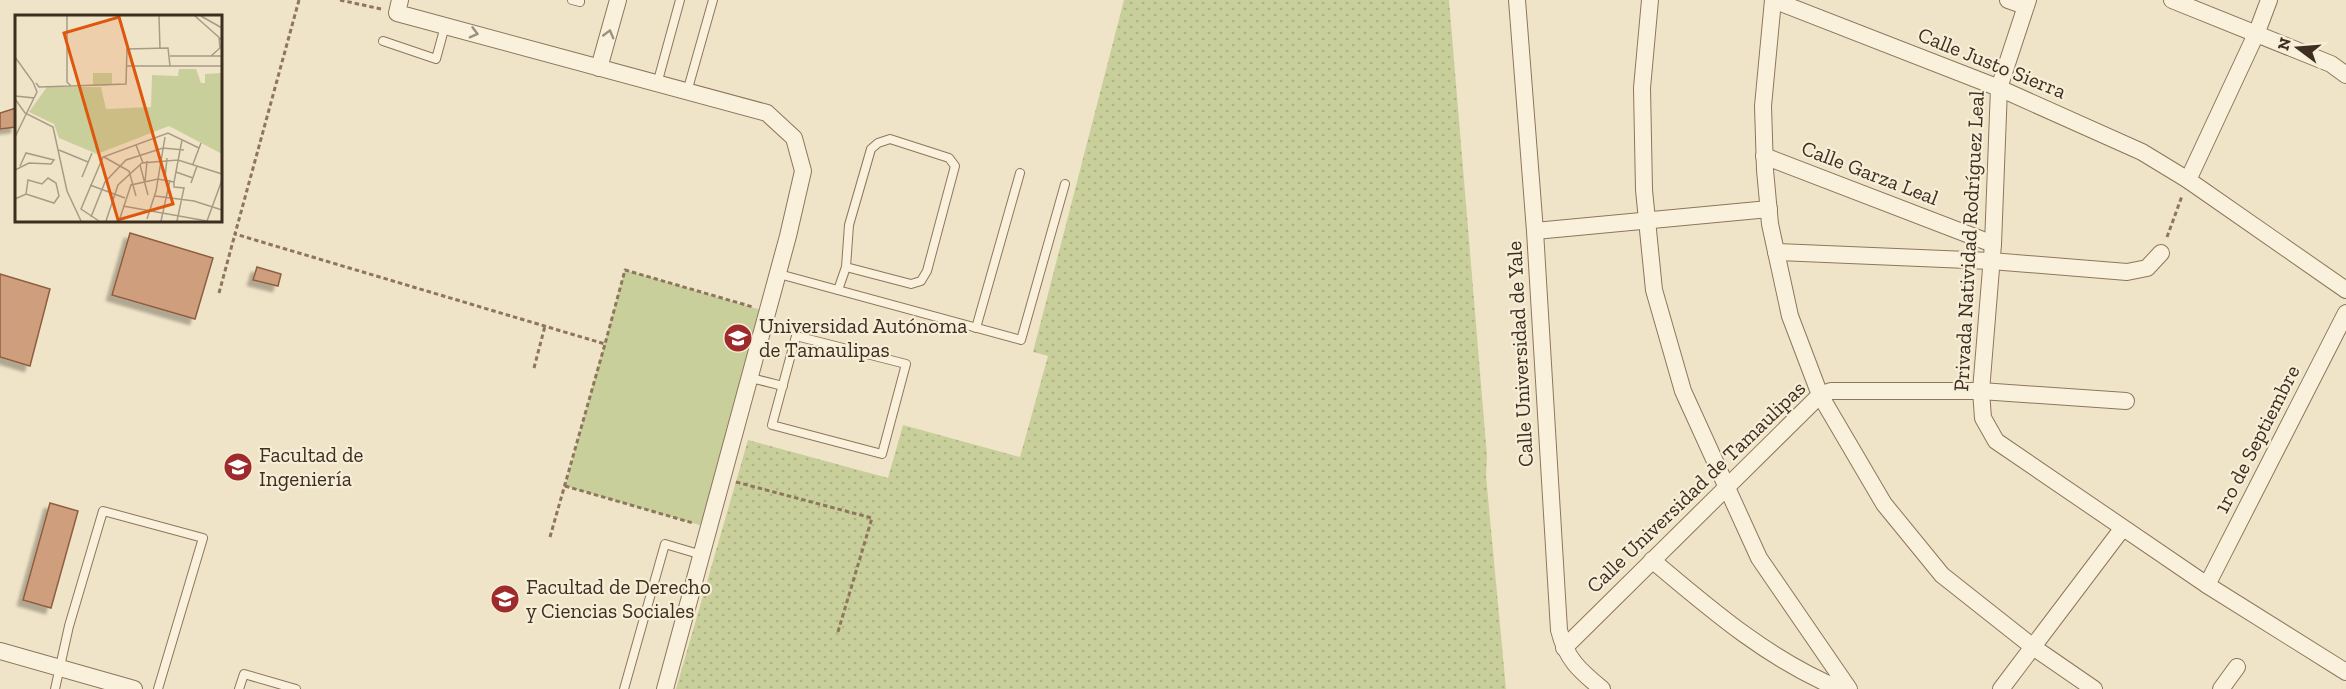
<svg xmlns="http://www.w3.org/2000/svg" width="2346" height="689" viewBox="0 0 2346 689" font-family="'Zilla Slab',serif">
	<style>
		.park { fill: url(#park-dots) }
		.garden { fill: #c9cf9b }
		.building { fill: #cf9f7d; stroke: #8d5f41; stroke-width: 1.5; filter: url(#shadow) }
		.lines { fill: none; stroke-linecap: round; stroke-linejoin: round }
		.service-casing { stroke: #8d765c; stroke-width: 10 }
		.minor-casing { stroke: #8d765c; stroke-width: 18 }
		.path { stroke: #8d765c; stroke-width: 3; stroke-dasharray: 4.5 3; stroke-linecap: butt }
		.service { stroke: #faf1dc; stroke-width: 8 }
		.minor { stroke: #faf1dc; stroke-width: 16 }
		.oneway { stroke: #9c907e }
		.labels { text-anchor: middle; stroke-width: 4.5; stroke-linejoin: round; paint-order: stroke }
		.street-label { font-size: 21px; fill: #3d2e20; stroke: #f7eed8 }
		.poi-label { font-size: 21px; fill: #3d2e20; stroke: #f7eed8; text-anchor: start }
		.inset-road { fill: none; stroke: #a89b85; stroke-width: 1.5 }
		.view { fill: #df570d; fill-opacity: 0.15; stroke: #df570d; stroke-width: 3 }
		.inset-edge { fill: none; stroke: #3d2e20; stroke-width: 3 }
	</style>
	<defs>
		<pattern id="park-dots" width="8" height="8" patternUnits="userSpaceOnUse" patternTransform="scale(1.5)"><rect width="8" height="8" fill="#c9cf9b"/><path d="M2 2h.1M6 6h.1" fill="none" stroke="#aeb285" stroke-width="1.8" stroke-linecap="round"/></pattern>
		<filter id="shadow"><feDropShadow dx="-5.5" dy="5.5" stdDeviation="1.5" flood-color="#0004"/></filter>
	</defs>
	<rect width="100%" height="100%" fill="#f0e4c8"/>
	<path class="park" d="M1124,0h325l38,456 -1,20 20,213h-830l72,-249 140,38 15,-53 117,32 28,-101 -15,-4z"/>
	<path class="garden" d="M625,270l143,42 -58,216 -145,-42z"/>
	<g class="building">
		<path d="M16,108v19l-16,2v-16z"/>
		<path d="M130,233l83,25 -18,61 -83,-24z"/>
		<path d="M257,267l24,7 -3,12 -25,-6z"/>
		<path d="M0,274l50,15 -20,77 -30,-9z"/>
		<path d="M50,503l28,8 -27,97 -28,-8z"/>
	</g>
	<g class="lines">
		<g class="service-casing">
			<g id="service">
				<path d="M572,0l8,2v-2"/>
				<path d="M383,41l53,18 9,-33"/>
				<path d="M657,84l23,-84"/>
				<path d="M687,92l26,-92"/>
				<path d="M779,274l242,66 44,-156"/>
				<path d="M838,290l8,-23 3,-42 22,-76 7,-6 12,-4 59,19 6,8 -28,105 -6,10 -10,3 -65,-17"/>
				<path d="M976,328l44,-155"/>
				<path d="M796,336l110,28 -24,90 -110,-29z"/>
				<path d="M751,378l32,8"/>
				<path d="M55,689l14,-63 34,-115 100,27 -45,151"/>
				<path d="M239,689l5,-15 52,15"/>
				<path d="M624,689l41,-145 37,11"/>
			</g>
		</g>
		<g class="minor-casing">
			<g id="minor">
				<path d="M400,0l-3,13 370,100 27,25 9,33 -15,65 -123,453"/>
				<path d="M1517,0l18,231 24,399c7,29 21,41 43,59"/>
				<path d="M1650,0l-8,88 2,102 10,100 29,101 76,167 90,131"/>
				<path d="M1773,0l-10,106 2,64 5,54 20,92 30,79 64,109 58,71 91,72 61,42"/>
				<path d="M1773,0l226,88 143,64 46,28 158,110"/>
				<path d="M2008,0l17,6"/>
				<path d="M2028,0l-29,88 -6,156 -12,147 2,27 13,23 211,144 139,87"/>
				<path d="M2172,0l159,64 15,11"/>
				<path d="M599,68l19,-68"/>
				<path d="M1764,156l229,88"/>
				<path d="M2188,180l69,-148 12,-32"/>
				<path d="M1535,231l234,-22"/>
				<path d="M1776,252l215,9 136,11 20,-4 14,-15"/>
				<path d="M1652,560c58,49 117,100 188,129"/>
				<path d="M2207,585l139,-272"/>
				<path d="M1564,648l256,-253 11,-4h150l145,10"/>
				<path d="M0,651l134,38"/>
				<path d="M2001,689l121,-160"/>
				<path d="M2221,689l16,-22"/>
			</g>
		</g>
		<g class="path">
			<path d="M299,0l-64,234 370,110 20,-74 128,37"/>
			<path d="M340,0l41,9"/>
			<path d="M2167,237l15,-41"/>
			<path d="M219,293l16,-59"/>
			<path d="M534,368l11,-42"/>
			<path d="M736,482l136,36 -35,117"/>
			<path d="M565,486l128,37"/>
			<path d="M550,537l55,-193"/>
		</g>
		<use href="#service" class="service"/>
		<use href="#minor" class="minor"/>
	</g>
	<defs><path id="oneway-chevron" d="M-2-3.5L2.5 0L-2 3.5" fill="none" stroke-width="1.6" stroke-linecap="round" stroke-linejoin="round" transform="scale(1.5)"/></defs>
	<g class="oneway">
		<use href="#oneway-chevron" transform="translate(474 33) rotate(15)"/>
		<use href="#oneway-chevron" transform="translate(609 34) rotate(-75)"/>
	</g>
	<defs>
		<g id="university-disc" transform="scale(1.5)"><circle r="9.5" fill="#9e2a2b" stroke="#f7eed8"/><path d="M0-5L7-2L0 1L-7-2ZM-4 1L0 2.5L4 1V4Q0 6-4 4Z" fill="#fff"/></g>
	</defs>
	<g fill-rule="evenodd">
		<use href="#university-disc" x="738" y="338"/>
		<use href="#university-disc" x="238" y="467"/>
		<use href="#university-disc" x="505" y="599"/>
	</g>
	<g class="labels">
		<g class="street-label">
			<text transform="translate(1992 63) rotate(22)" y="7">Calle Justo Sierra</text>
			<text transform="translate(1870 173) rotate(21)" y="7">Calle Garza Leal</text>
			<text transform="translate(1969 241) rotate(-87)" y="7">Privada Natividad Rodríguez Leal</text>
			<text transform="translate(1520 354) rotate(-93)" y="7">Calle Universidad de Yale</text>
			<text transform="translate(2257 439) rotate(-63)" y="7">1ro de Septiembre</text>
			<text transform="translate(1696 487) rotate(-44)" y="7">Calle Universidad de Tamaulipas</text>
		</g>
		<g class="poi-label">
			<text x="759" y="333">Universidad Autónoma<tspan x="759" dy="24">de Tamaulipas</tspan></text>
			<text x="259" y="462">Facultad de<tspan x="259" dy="24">Ingeniería</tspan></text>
			<text x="526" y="594">Facultad de Derecho<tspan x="526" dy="24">y Ciencias Sociales</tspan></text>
		</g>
	</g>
	<g transform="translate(15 15)">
		<rect width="207" height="207" fill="#f0e4c8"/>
		<path d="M164,54h17l5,14h4v-9l17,-1v81l-53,-28 -72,28 -38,-16 -5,-14 -25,-12 18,-25h54l5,22 45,-2 1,-32 26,1z" fill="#c9cf9b"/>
		<path d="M78,58h19v12l-19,1zM177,77v22h-13l-1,-21z" fill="#c9cf9b"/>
		<path class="inset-road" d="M52,1v66l4,4 55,-2 1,-35 41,-1 2,18M144,1l1,33M180,1l27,24M186,1l21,12M155,41h52M196,41l9,-8 -1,-11M0,42l18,25 4,10 -3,6M112,51h95M21,68l3,4 32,-1M0,81l19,2 -19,39M0,84l10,14 28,14 14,64 14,30M121,130l7,18M44,135l29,12M89,142l25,14 7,25M178,149l8,-21M125,150l8,30M0,155l14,-7 22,1 3,-4 -28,-7 -6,13M161,157l17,6M67,162l10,-24M150,163l2,-20M130,167l2,-21M176,168l6,-17M75,170l35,13M140,181l39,5 28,9M0,184l11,-5 28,9 5,-7 -3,-13 -8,-5 -6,6 -14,-4 -2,14M108,191l84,15M76,202l14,-35 21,-22 37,-12 21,2M132,204l9,-28 9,-54M84,206l-18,-12 22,-52 65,-24 31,15M91,206l12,-36 24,-22 36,-3 44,14M104,206l12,-36 27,-6 16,3M146,206l9,-41M162,206l7,-33 -10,-1v-5l8,-42M192,206l15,-41"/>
		<path class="view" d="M104,2l54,187 -55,16 -54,-187z"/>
		<rect width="207" height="207" class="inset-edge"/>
	</g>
	<g transform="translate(2298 48) rotate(286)" stroke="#f7eed8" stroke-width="4.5" paint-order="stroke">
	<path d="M0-4.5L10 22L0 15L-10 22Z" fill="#3d2e20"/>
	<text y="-9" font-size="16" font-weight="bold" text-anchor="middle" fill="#3d2e20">N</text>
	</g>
</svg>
